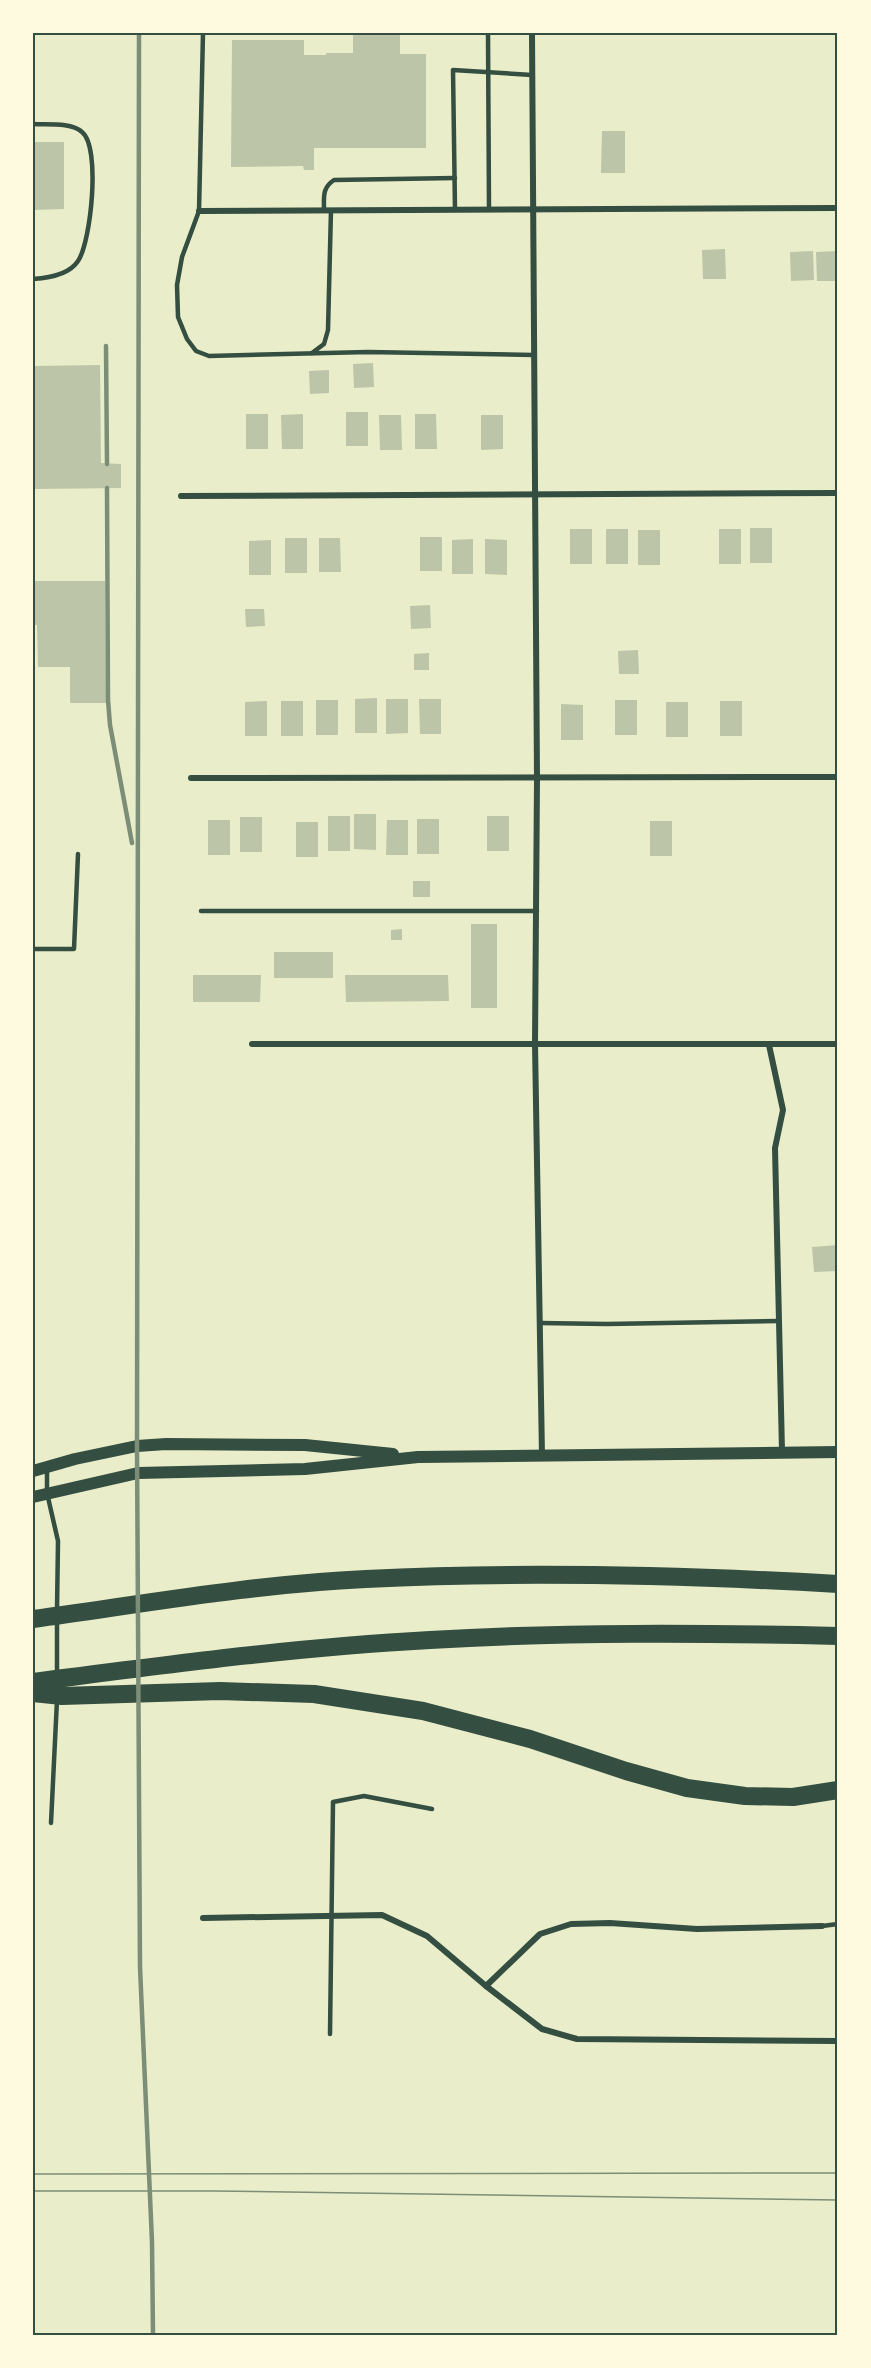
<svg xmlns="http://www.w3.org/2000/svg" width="871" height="2368" viewBox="0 0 871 2368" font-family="Cabin,sans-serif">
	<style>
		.building { fill: #bcc5a7 }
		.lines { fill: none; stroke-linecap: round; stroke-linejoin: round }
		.service { stroke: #344e41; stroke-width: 4.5 }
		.minor { stroke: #344e41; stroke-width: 6 }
		.secondary { stroke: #344e41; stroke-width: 12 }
		.motorway { stroke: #344e41; stroke-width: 18 }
		.tram { stroke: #7c8e77; stroke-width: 1.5 }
		.rail { stroke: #7c8e77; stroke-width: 4.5 }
		.neatline { fill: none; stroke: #344e41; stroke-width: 2 }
	</style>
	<rect width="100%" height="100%" fill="#e9edc9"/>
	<g class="building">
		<path d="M353,33h47v21h26v94h-112v22h-10l-1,-4 -72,1 1,-127h72v15h22v-2h27z"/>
		<path d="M602,131h23v42h-24z"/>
		<path d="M33,142h31v67l-31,1z"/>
		<path d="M725,249l1,30h-23l-1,-29z"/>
		<path d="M813,251l1,29 -23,1 -1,-29z"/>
		<path d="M838,251v30h-21l-1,-29z"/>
		<path d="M373,363l1,24 -20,1 -1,-24z"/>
		<path d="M100,365l1,98 20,1v24l-88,1v-123z"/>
		<path d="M329,370v23l-19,1 -1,-23z"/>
		<rect x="346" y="412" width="22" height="34"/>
		<rect x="246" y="414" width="22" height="35"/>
		<path d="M303,414v35h-21l-1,-34z"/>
		<path d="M415,414h21l1,35h-22z"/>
		<path d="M379,415h22l1,35h-22z"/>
		<path d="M481,415h22v34l-22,1z"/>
		<rect x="750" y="528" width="22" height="35"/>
		<rect x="570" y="529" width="22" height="35"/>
		<rect x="606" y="529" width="22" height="35"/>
		<rect x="719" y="529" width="22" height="35"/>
		<rect x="638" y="530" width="22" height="35"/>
		<rect x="420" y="537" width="22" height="34"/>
		<rect x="285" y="538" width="22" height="35"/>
		<path d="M319,538h21l1,34h-22z"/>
		<path d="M473,539v35h-21v-34z"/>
		<path d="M485,539l22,1v35l-22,-1z"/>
		<path d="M271,540v35h-22v-34z"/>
		<path d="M33,581h72l1,122h-36v-36h-32l-1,-42h-4z"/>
		<path d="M430,605l1,23 -20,1 -1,-23z"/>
		<path d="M245,609h19l1,17 -19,1z"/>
		<path d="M638,650l1,24h-20l-1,-23z"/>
		<path d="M429,653v17h-15v-16z"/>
		<path d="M377,698v35h-22v-34z"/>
		<path d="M386,699h22v34l-22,1z"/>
		<path d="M419,699h22v35h-21z"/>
		<rect x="316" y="700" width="22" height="35"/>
		<rect x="615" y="700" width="22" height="35"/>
		<path d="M267,701v35h-22v-34z"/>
		<rect x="281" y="701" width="22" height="35"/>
		<rect x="720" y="701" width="22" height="35"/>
		<rect x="666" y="702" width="22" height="35"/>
		<path d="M561,704l22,1v35h-22z"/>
		<path d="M354,814h22v36l-22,-1z"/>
		<rect x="328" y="816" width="22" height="35"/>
		<rect x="487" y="816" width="22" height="35"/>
		<rect x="240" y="817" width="22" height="35"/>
		<rect x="417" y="819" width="22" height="35"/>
		<rect x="208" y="820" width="22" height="35"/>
		<path d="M387,820h21v35h-22z"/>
		<rect x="650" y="821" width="22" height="35"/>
		<rect x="296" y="822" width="22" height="35"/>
		<rect x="413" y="881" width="17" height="16"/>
		<rect x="471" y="924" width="26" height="84"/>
		<path d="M402,929v11h-11v-10z"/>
		<rect x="274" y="952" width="59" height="26"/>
		<path d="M193,975h68l-1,27h-67z"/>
		<path d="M345,975h103l1,26 -103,1z"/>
		<path d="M838,1245v26l-24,1 -2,-25z"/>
	</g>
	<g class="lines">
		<g class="service">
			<path d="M203,33l-4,178 -17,46 -5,28 1,32 9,22 9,12 13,5 159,-4 166,3"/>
			<path d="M488,33l1,177"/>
			<path d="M33,124c14,1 38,-2 49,8 19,15 9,110 -4,129 -9,14 -29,17 -45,18"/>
			<path d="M324,210c0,-13 -2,-22 10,-30l121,-2"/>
			<path d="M455,210l-2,-140 79,5"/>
			<path d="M312,353l12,-9 4,-14 3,-120"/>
			<path d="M201,911h336"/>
			<path d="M33,949h41l4,-95"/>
			<path d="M540,1323l67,1 172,-3"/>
			<path d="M47,1470v23l11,48 -1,69"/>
			<path d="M57,1673v-54"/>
			<path d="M51,1823l6,-123"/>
			<path d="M822,1926l16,-2"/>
			<path d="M330,2034l3,-232 31,-6 68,13"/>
		</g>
		<g class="minor">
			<path d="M532,33l5,746 -2,265 7,412"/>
			<path d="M199,211l639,-3"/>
			<path d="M181,496l657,-3"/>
			<path d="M191,778l647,-1"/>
			<path d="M252,1044h586"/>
			<path d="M769,1045l14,65 -8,38 7,303"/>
			<path d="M203,1918l179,-3 45,21 59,50 56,43 35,10 261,2"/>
			<path d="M486,1986l54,-52 31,-10 39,-1 87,6 125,-3"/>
		</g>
		<g class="secondary">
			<path d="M33,1471l42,-12 62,-13 29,-2 139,1 88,9"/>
			<path d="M33,1497l105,-24 167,-4 113,-12 420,-5"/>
		</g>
		<g class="motorway">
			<path d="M33,1619c110,-15 222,-35 333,-40 157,-8 315,-4 472,5"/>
			<path d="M33,1682c132,-17 264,-35 397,-42 136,-8 272,-7 408,-4"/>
			<path d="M33,1693l29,3 158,-5 94,3 109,17 107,28 96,32 61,17 58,8 48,1 45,-7"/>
		</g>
		<g class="tram">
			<path d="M33,2174l805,-1"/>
			<path d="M33,2191h181l624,9"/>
		</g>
		<g class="rail">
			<path d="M139,33l-2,1413 3,521 12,275 1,93"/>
			<path d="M106,346l1,118"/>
			<path d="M107,488l1,212 2,25 22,118"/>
		</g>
	</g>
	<rect width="871" height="2368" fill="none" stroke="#fefae0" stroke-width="69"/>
	<rect x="34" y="34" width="802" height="2300" class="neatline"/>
</svg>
